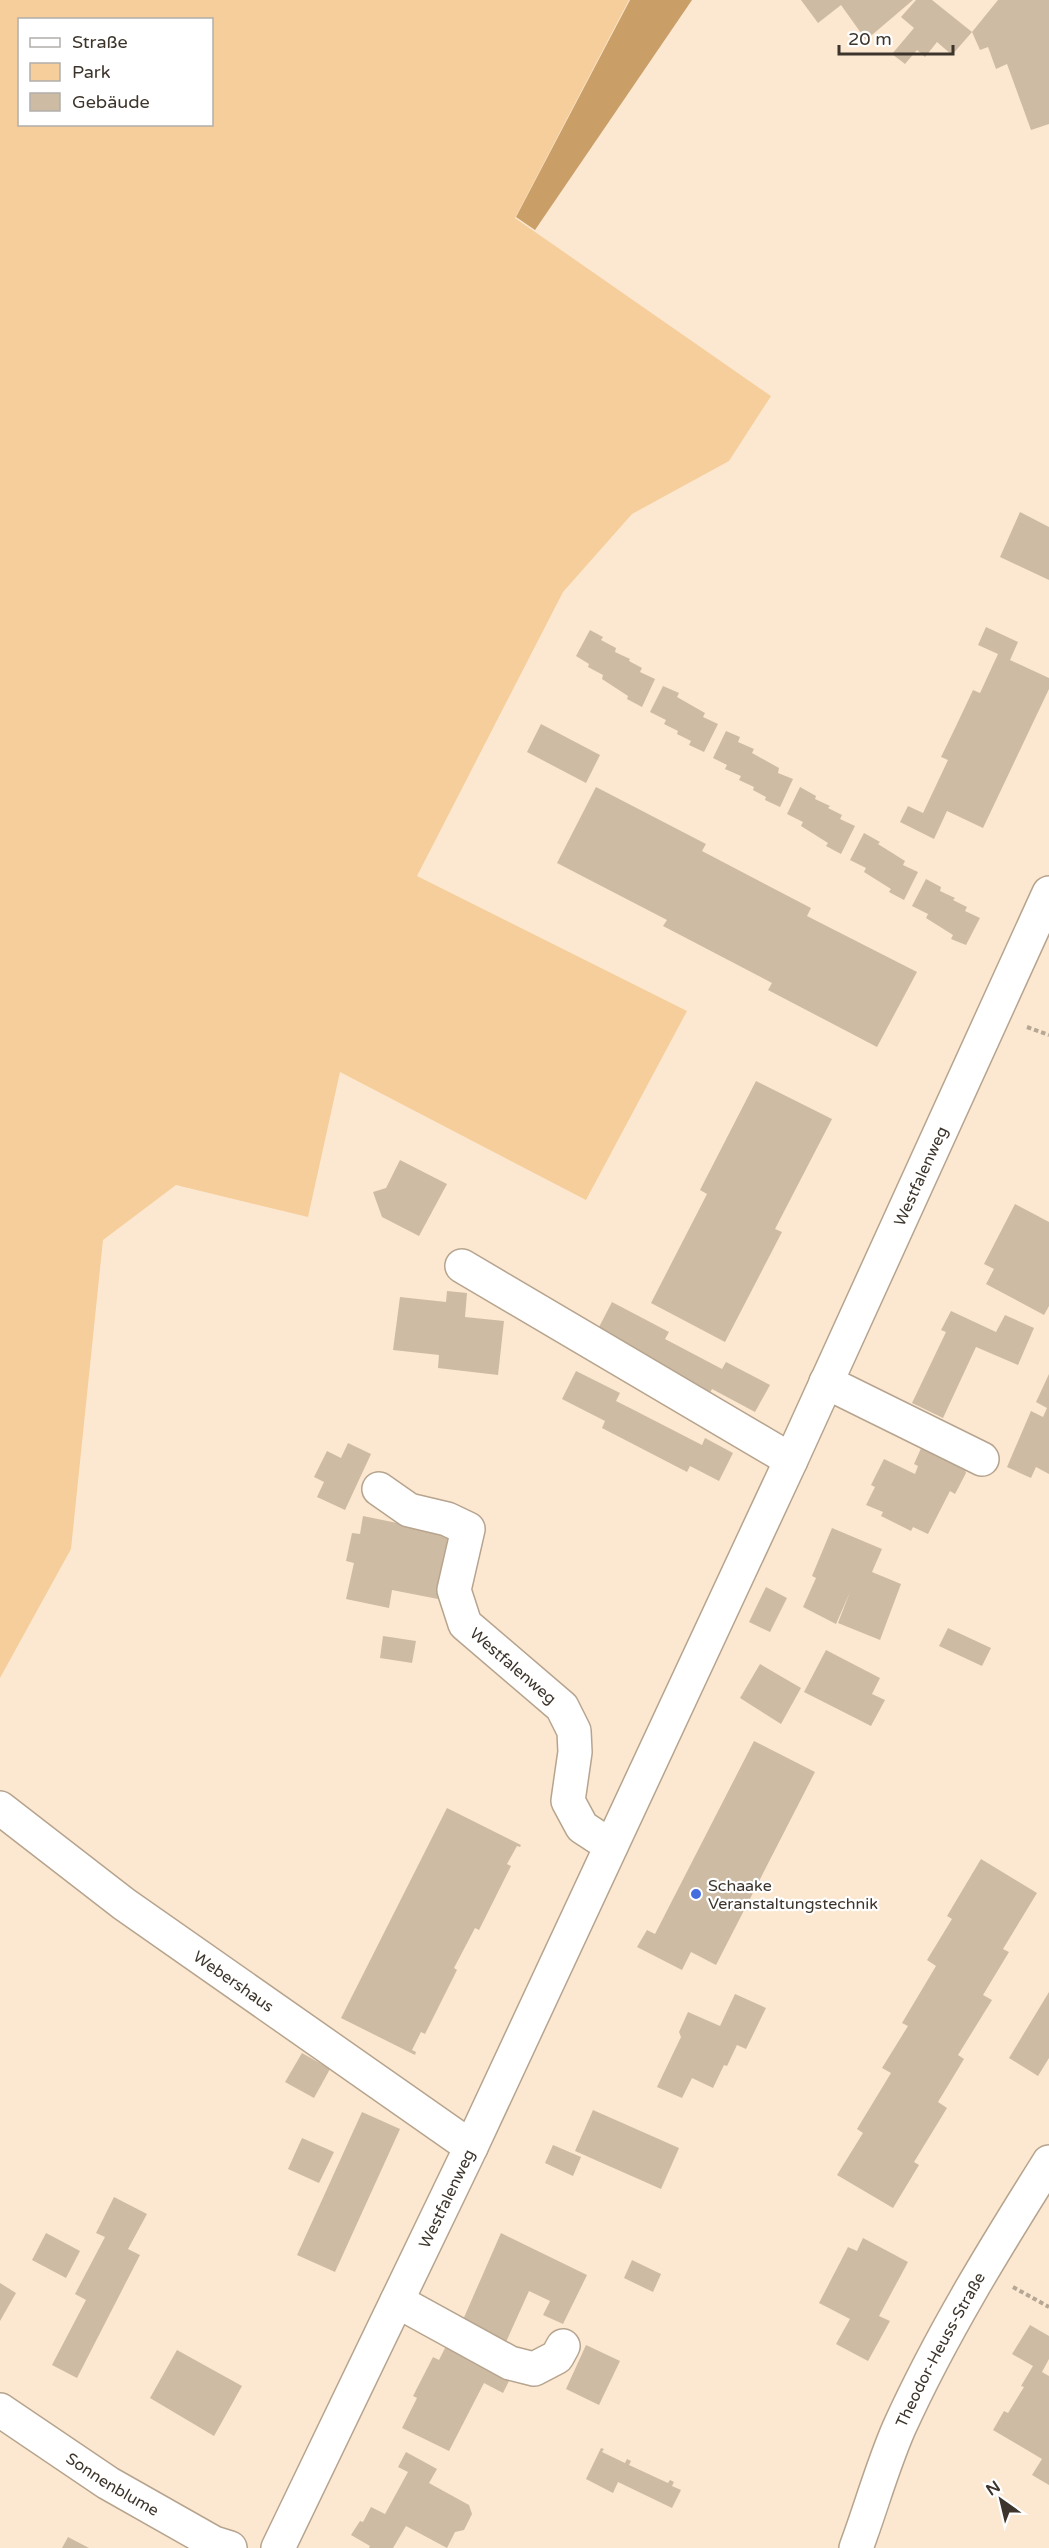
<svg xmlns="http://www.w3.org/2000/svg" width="1049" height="2548" viewBox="0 0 1049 2548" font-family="'Varela Round',sans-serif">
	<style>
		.green { fill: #f6ce9b; fill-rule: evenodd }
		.forest { fill: #ca9e67 }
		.building { fill: #cebba4 }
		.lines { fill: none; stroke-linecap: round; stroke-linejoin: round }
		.minor-casing { stroke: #b7a48e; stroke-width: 36 }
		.path { stroke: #b6a694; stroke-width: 4; stroke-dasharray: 4.5 3; stroke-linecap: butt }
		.minor { stroke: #fff; stroke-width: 33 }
		.poi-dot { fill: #446ee0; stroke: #fff; stroke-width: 2 }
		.labels { text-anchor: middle; stroke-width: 4.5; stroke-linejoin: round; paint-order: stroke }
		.street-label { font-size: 16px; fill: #3d352c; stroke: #fff }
		.poi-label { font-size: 16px; fill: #3d352c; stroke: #fff; text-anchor: start }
	</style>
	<rect width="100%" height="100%" fill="#fce8d1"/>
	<path class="green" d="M0,0h629l-114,218 256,178 -42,65 -97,53 -69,78 -146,284 270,135 -101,189 -246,-128 -32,145 -132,-32 -73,55 -32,309 -71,129zM20,20h192v104h-192z"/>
	<path class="forest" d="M630,0h62l-157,230 -19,-13z"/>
	<g class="building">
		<path d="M801,0h112l-47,40 -25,-35 -23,18z"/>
		<path d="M916,0h16l40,32 26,-32h51v124l-18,6 -24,-66 -11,5 -8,-22 -8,3 -8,-18 -20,23 -15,-13 -12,15 -8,-7 -12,14 -13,-10 22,-26 -13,-11z"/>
		<path d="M1020,512l29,15v53l-49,-23z"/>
		<path d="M986,627l32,15 -8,18 39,18v11l-66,139 -36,-17 -13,28 -34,-17 8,-16 15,7 25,-53 -7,-3 16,-33 16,-34 7,3 18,-39 -20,-9z"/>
		<path d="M590,630l13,7 -2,3 15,8 -1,4 15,7 -1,2 13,7 -2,4 15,7 -13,28 -15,-8 1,-3 -26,-17 1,-4 -15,-8 1,-3 -13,-8z"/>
		<path d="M663,686l16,7 -2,4 28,16 -2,4 15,7 -14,28 -15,-7 2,-4 -14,-7 1,-3 -14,-7 2,-4 -16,-8z"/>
		<path d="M541,724l59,31 -14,28 -59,-31z"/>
		<path d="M726,731l14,6 -2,5 16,7 -2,4 27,15 -1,5 15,6 -13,28 -15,-7 1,-3 -13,-7 1,-3 -15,-7 2,-4 -16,-7 2,-4 -14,-7z"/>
		<path d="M596,787l110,57 -4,7 109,57 -4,8 110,56 -40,75 -109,-57 4,-7 -109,-57 4,-6 -110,-57z"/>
		<path d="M800,787l16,9 -1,3 15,7 -2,2 14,7 -2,4 15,7 -14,28 -15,-8 2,-3 -27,-17 2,-4 -16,-8z"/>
		<path d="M864,833l16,9 -2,2 27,17 -2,4 15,7 -14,28 -15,-8 2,-3 -27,-17 2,-4 -16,-8z"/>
		<path d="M926,879l15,8 -1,4 15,7 -2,2 14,7 -2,4 15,7 -14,27 -15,-6 2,-4 -27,-17 2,-4 -16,-8z"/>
		<path d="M756,1081l76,38 -57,110 7,3 -57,110 -74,-39 56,-109 -7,-4z"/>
		<path d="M400,1160l47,24 -28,52 -37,-19 -9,-25 13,-4z"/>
		<path d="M1015,1204l34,18v84l-5,9 -58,-31 8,-15 -10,-5z"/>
		<path d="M447,1291l20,2 -2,24 39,4 -6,54 -60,-7 1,-13 -46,-5 7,-53 46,5z"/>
		<path d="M612,1302l57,30 -4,7 57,30 4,-7 44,23 -15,27 -43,-23 -4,7 -57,-30 4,-6 -57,-31z"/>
		<path d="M951,1311l45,21 9,-17 29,13 -16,37 -42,-18 -33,71 -31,-15 34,-71 -5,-2z"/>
		<path d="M576,1371l44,22 -4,8 14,7 72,37 3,-7 28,15 -14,28 -29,-15 -3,6 -85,-44 3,-7 -43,-22z"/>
		<path d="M1049,1374v100l-13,-7 -5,11 -24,-11 24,-56 12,6 4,-9 -11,-6z"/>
		<path d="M348,1443l23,11 -26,56 -28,-13 7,-15 -10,-5 13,-26 14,7z"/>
		<path d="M923,1444l39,17 4,12 -11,21 -5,-3 -22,43 -15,-7 -2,4 -30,-15 2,-4 -17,-7 9,-18 -4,-2 13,-26 31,15 3,-8 -4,-2z"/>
		<path d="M363,1516l88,18 -13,65 -46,-9 -3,18 -43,-9 8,-36 -8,-2 6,-28 8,1z"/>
		<path d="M832,1528l50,21 -10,23 29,12 -21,56 -42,-17 12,-31 -14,32 -33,-17 13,-29 -4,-2z"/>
		<path d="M766,1587l21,11 -17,34 -21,-10z"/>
		<path d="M948,1628l43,20 -9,18 -43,-20z"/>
		<path d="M383,1636l33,5 -4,22 -32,-5z"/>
		<path d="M826,1650l54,28 -8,16 13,6 -14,26 -67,-34z"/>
		<path d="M760,1664l41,24 -20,36 -41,-26z"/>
		<path d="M754,1741l61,31 -99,193 -25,-13 -9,18 -45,-23 10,-17 8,4z"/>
		<path d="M447,1808l74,37 -1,2 -3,-1 -10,18 4,2 -32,64 -4,-2 -21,40 3,2 -32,64 -4,-2 -9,18 4,2 -1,3 -74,-37z"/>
		<path d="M981,1859l56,34 -34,56 6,3 -26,43 9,5 -34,55 6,4 -26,43 9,6 -33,54 5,3 -26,43 -56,-33 26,-42 -6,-4 34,-56 -9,-5 26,-42 -6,-3 34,-57 -9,-6 25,-41 -5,-3z"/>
		<path d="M1049,1992v66l-11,18 -29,-18z"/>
		<path d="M735,1994l31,14 -20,41 -9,-4 -10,21 -3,-1 -11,23 -21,-10 -10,20 -25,-11 24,-50 -2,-5 9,-20 32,14z"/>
		<path d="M302,2053l28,16 -16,29 -29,-16z"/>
		<path d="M593,2110l86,38 -18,41 -86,-38z"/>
		<path d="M362,2112l38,17 -65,143 -38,-17z"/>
		<path d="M302,2138l32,14 -15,31 -31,-14z"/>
		<path d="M553,2145l28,12 -8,19 -28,-13z"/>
		<path d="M114,2197l33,17 -19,35 12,6 -63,123 -25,-13 34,-65 -11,-6 30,-57 -9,-4z"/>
		<path d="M46,2233l34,18 -14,27 -34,-18z"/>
		<path d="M501,2233l86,42 -24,49 -20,-9 7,-14 -21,-10 -23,51 -44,-20z"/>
		<path d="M863,2238l45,24 -29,54 11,5 -22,40 -32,-17 14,-25 -31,-16 29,-56 9,4z"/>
		<path d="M632,2260l29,14 -8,18 -29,-14z"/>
		<path d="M0,2283l16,10 -16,28z"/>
		<path d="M1030,2325l19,11v23l-7,13 7,4v109l-17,-10 10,-16 -49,-29 11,-19 4,2 16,-26 -3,-1 12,-20 -21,-12z"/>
		<path d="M449,2340l64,33 -10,20 -19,-10 -35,68 -47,-23 15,-30 -4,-2 20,-39 6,3z"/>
		<path d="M586,2345l34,16 -21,44 -33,-16z"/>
		<path d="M177,2350l65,36 -28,50 -64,-38z"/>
		<path d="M601,2448l3,1 -2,3 23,11 2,-4 4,2 -2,4 39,18 2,-3 4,2 -2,4 9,4 -9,18 -54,-26 -5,11 -27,-14z"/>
		<path d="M406,2452l31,17 -8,14 40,22 3,9 -8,16 -9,2 -8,16 -41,-22 -13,22h-24l1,-2 -19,-11 9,-14 3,1 8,-15 14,7 23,-42 -10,-5z"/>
		<path d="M68,2537l21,11h-27z"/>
	</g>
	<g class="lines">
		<g class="minor-casing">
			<g id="minor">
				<path d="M462,1266l329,194"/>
				<path d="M826,1382l156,77"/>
				<path id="s1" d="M379,1489l30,21 38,9 21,10 -14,61 11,34 97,83 12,24 1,21 -7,49 14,26 29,19"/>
				<path id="s2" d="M0,1808l124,96 347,243"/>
				<path d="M397,2301l113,62 24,6 23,-12 6,-11"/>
				<path id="s3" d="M0,2410l108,73 106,60 16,5"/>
				<path id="s4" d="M278,2548l193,-401 320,-687 258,-567"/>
				<path id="s5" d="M856,2548c15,-40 26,-81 43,-120 42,-93 96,-180 150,-266"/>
			</g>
		</g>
		<g class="path">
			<path d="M1027,1027l22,8"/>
			<path d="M1013,2287l36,20"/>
		</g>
		<use href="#minor" class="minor"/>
	</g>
	<circle class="poi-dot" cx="696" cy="1894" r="6"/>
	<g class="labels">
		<g class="street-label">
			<text dy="6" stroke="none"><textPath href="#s4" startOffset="1515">Westfalenweg</textPath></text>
			<text dy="6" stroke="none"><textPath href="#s1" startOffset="261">Westfalenweg</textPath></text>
			<text dy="6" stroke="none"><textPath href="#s2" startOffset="291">Webershaus</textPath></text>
			<text dy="6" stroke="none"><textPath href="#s4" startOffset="388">Westfalenweg</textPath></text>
			<text dy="6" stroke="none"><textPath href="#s5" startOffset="216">Theodor-Heuss-Straße</textPath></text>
			<text dy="6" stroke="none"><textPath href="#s3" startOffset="135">Sonnenblume</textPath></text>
		</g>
		<g class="poi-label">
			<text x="708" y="1891">Schaake<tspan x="708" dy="18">Veranstaltungstechnik</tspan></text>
		</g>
	</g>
	<rect x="18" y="18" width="195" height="108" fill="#ffffff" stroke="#b1aeab" stroke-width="1.5"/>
	<rect x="30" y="38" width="30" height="9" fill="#ffffff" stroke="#b1aeab" stroke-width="1.5"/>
	<text x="72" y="48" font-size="18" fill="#3d352c">Straße</text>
	<rect x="30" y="63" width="30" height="18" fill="#f6ce9b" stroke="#b1aeab" stroke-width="1.5"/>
	<text x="72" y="78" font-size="18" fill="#3d352c">Park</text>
	<rect x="30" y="93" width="30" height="18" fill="#cebba4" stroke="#b1aeab" stroke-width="1.5"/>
	<text x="72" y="108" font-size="18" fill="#3d352c">Gebäude</text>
	<g transform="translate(1001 2500) rotate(326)" stroke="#ffffff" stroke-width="4.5" paint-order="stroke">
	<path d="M0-4.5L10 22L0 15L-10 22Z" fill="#3d352c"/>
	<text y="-9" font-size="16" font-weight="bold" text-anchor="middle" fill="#3d352c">N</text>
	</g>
	<path d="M839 45v9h114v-9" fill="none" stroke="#3d352c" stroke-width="3"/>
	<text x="848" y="45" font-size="18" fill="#3d352c" stroke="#ffffff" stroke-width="4.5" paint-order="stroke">20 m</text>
</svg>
